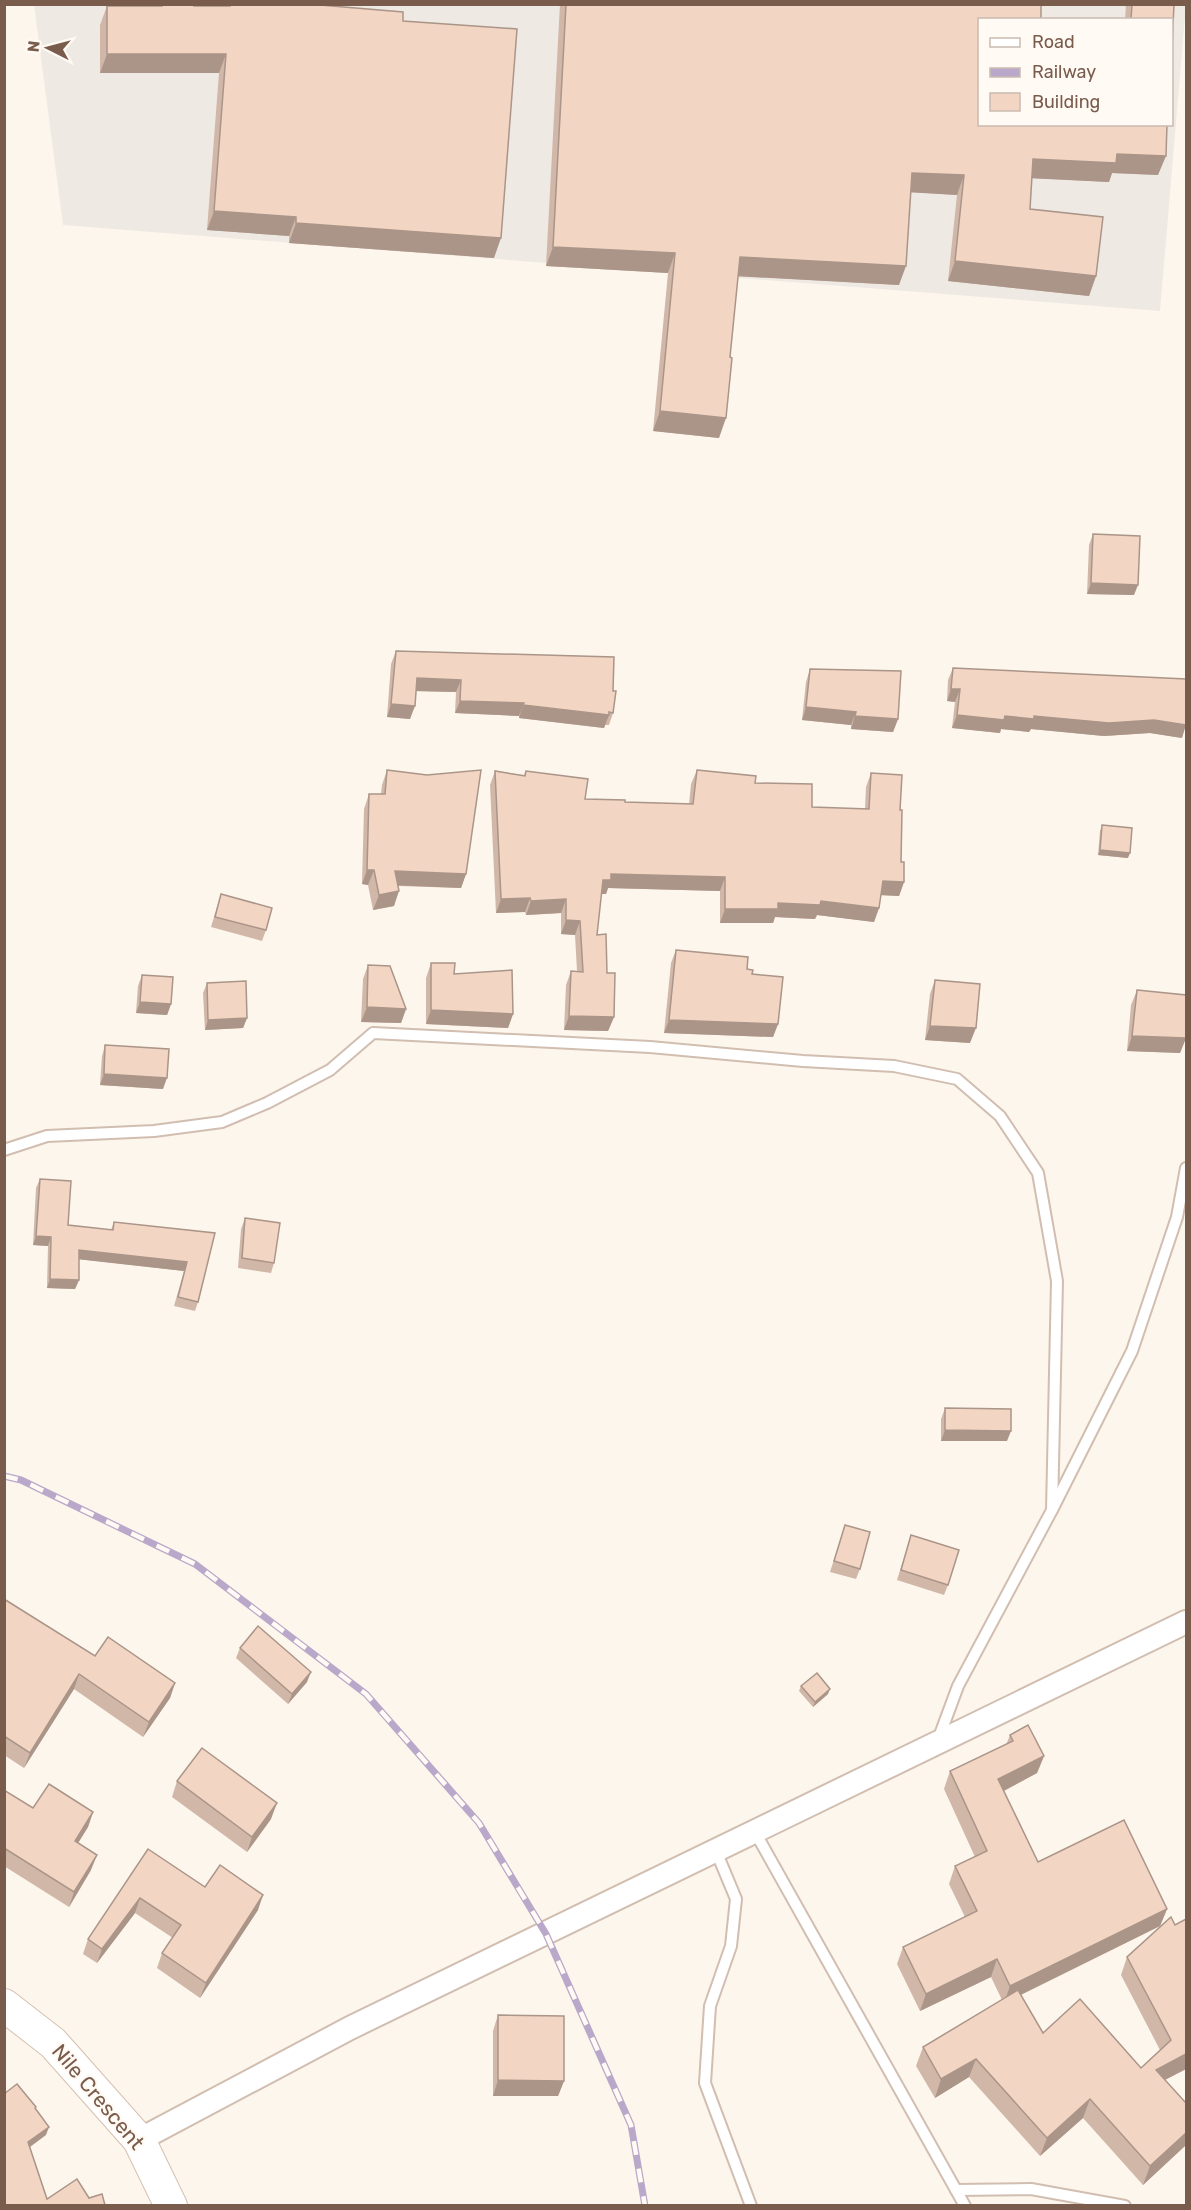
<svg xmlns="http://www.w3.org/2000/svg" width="1191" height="2210" viewBox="0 0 1191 2210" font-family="Rubik,sans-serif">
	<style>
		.industrial { fill: #efe9e4; fill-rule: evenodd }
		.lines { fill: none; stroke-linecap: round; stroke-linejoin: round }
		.lane-casing { stroke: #d1beb0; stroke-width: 14 }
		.street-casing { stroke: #d1beb0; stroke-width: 26 }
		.secondary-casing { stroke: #d6c0b0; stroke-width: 34 }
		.lane { stroke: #fff; stroke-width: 10 }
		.street { stroke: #fff; stroke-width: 22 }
		.secondary { stroke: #fff; stroke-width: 32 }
		.rail-casing { stroke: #b9a8c9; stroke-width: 7 }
		.rail { stroke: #fffaf3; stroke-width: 4.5; stroke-dasharray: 14; stroke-linecap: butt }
		.wall { fill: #d1b7a8 }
		.shaded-wall { fill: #aa9588 }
		.building { fill: #f3d5c3; stroke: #aa9588; stroke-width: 1.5 }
		.labels { text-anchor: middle; stroke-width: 4.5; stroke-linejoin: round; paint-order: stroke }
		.street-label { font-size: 21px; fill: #7a5c4d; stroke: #fffaf3 }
	</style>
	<rect width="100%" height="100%" fill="#fdf6ec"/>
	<path class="industrial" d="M34,5h1152l-26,306 -1097,-86zM980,20h192v104h-192z"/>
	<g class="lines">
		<g class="lane-casing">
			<g id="lane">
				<path d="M4,1150l43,-14 107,-5 68,-9 45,-19 63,-33 43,-37 277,14 153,14 91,5 63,13 43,37 38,57 19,108 -5,229"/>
				<path d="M938,1740l20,-54 94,-176 80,-159 45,-134 9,-49"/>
				<path d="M755,1832l210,374"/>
				<path d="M716,1851l20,48 -5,47 -21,60 -5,77 46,123"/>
				<path d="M956,2190l75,-1 94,17"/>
			</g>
		</g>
		<g class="street-casing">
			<path id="street" d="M139,2140l211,-112 836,-406"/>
		</g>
		<g class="secondary-casing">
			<path id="secondary" d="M4,2005l49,38 86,97 32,66"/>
		</g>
		<use href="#lane" class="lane"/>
		<use href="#street" class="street"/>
		<use href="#secondary" class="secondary"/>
		<g class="rail-casing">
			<path id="rail" d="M4,1476l17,4 174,84 171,130 113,129 67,111 85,191 14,81"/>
		</g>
		<use href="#rail" class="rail"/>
	</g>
	<g class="wall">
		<path d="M153,4h41v2h31l1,-2h82l95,17 91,237 -205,-15v-7l-82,-6 12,-157h-119v-48l7,-19h46z"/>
		<path d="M560,4h481v15l117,156 -46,-2 -3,9 -77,-4 -2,31 66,67 -7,20 -141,-15 9,-86 -46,-3 -12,93 -161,-9 -19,162 -66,-7 15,-158 -122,-7z"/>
		<path d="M1126,4h48l-2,16h-47z"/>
		<path d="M1093,534l41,61 -47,-1 2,-49z"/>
		<path d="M396,651l217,62 -4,12h-4l-1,3 -85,-10v-2l-64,-3 1,-21 -40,-1 -6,28 -23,-2 4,-53z"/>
		<path d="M953,668l229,70 -32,-5 -46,3 -73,-7 -2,3 -28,-3 -1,4 -48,-5 3,-26 -8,-1 1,-21z"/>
		<path d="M810,669l88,50 -5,13 -42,-3v-4l-49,-5 4,-38z"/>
		<path d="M387,770l79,104 -5,14 -63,-2 -4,20 -21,4 -5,-25 -6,-1 2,-75 5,-15h12l1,-9z"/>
		<path d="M697,770l58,13 57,24 53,2 1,-22 5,-14 29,37 1,52 3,20 -5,14 -18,-1 -2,13 -5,14 -57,-7 -2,4 -40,-2 -2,6h-53v-32l-112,-3 -2,6h-5l-4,41 10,38 7,44 -6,14 -44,-1 2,-45 5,-14h6l-2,-36 -14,-1v-21l-35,2 -1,-3 -29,1 -6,-128 5,-14 29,4 2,-4 59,28 40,3 64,2 2,-20z"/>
		<path d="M1102,825l26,33 -30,-3 2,-24z"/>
		<path d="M221,894l45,36 -4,11 -51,-14z"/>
		<path d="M676,950l71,19 5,5 26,50 -5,13 -109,-4 7,-70z"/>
		<path d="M431,963l23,11 59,40 -5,14 -82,-4v-46z"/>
		<path d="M368,965l38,44 -5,14 -40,-1 2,-43z"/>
		<path d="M142,975l29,29 -4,11 -31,-2 2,-27z"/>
		<path d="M935,980l35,63 -45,-3 5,-46z"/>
		<path d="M207,983l40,35 -4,10 -38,2 -2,-37z"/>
		<path d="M1137,990l49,48 -6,15 -53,-2 4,-46z"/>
		<path d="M105,1045l58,44 -63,-4 2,-29z"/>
		<path d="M40,1179l28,46 43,5 3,-8 101,11 -17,69 -3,9 -21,-5 10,-35 -105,-12v21l-4,9 -28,-1 1,-42 -15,-1 3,-57z"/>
		<path d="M245,1218l29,45 -3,10 -33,-5 3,-39z"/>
		<path d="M945,1408l62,33h-66v-22z"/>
		<path d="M845,1525l15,44 -4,10 -26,-7z"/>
		<path d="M911,1535l37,50 -4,10 -47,-15z"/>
		<path d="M4,1599l91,57 80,27 -5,15 -27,39 -69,-48 -50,79 -20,-13z"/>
		<path d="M240,1648l67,34 -19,22 -52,-46z"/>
		<path d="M801,1686l27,8 -15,13 -14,-16z"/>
		<path d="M1010,1735l34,21 -7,17 -33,18 34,71 129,47 -7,17 -139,69 22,38 98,35 19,-18 -39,-75 6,-18 48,-32 11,-6v150l-21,11 20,22 1,-1v44l-43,40 -60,-67 -43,38 -71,-79 -34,21 -19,-32 7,-19 79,-47 -11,-23 -71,34 -23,-47 6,-17 62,-30 -16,-33 6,-18 20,-9 -31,-68 6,-18 56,-26z"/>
		<path d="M177,1781l94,38 -24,33 -75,-55z"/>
		<path d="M4,1790l29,18 60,4 -5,15 -10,16 13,27 -22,37 -65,-41z"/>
		<path d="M148,1849l57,38 53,23 -58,88 -43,-30 5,-15 11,-15 -38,-25 -38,50 -14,-9 5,-15z"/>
		<path d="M498,2015l66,66 -6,15h-65v-65z"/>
	</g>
	<g class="shaded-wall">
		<path d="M107,54h119l-7,19h-119z"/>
		<path d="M1117,154l49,2 -8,19 -46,-2 -3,9 -83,-4 7,-19z"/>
		<path d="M912,173l52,2 -7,20 -52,-3z"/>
		<path d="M214,211l82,6 -7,19 -82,-6z"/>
		<path d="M296,223l205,15 -7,20 -205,-15z"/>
		<path d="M553,247l122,6 -7,20 -122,-7z"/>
		<path d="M740,257l166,9 -7,19 -166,-9z"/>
		<path d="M955,261l141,15 -7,20 -141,-15z"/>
		<path d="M660,411l66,7 -7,20 -66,-7z"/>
		<path d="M1091,583l47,2 -4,10 -47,-1z"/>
		<path d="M417,678l44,2 -5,12 -43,-1z"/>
		<path d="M951,689h9l-5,13 -8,-1z"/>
		<path d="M460,701l64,2 -5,13 -64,-3z"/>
		<path d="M391,704l24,2 -5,13 -23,-2z"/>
		<path d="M523,705l86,10 -5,13 -85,-10z"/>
		<path d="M806,707l50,5 -5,13 -49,-5z"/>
		<path d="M957,715l77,1 120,4 32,5 -4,13 -32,-5 -46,3 -73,-7 -2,3 -28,-3 -1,4 -48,-5z"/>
		<path d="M855,716l43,3 -5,13 -42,-3z"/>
		<path d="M1100,850l30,3 -2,5 -30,-3z"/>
		<path d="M367,870h7l-6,15 -6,-1z"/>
		<path d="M395,871l71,3 -5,14 -71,-3z"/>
		<path d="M611,874l114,3 -5,14 -112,-3 -2,6h-9l6,-14z"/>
		<path d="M883,881l21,1 -5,14 -21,-1z"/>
		<path d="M399,891l-5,15 -21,4 6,-15z"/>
		<path d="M530,898l-5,14 -29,1 5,-14z"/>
		<path d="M566,899l-5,14 -35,2 5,-14z"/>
		<path d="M821,901l58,7 -5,14 -57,-7 -2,4 -40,-2 -2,6h-53l5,-14 53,-6z"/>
		<path d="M566,920l14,1 -5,14 -14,-1z"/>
		<path d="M140,1002l31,2 -4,11 -31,-2z"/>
		<path d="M367,1007l39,2 -5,14 -40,-1z"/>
		<path d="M431,1010l82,4 -5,14 -82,-4z"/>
		<path d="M569,1016l45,1 -6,14 -44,-1z"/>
		<path d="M247,1018l-4,10 -38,2 3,-10z"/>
		<path d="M669,1020l109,4 -5,13 -109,-4z"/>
		<path d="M930,1026l46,2 -6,15 -45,-3z"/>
		<path d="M1132,1036l54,2 -6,15 -53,-2z"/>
		<path d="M104,1074l63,4 -4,11 -63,-4z"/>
		<path d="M36,1236l15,1 -3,9 -15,-1z"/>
		<path d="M79,1250l108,12 -3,9 -108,-12z"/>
		<path d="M50,1279l29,1 -4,9 -28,-1z"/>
		<path d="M945,1430l66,1 -4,10h-66z"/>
		<path d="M311,1672l-4,10 -19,22 4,-10z"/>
		<path d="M79,1674l-5,15 -50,79 6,-15z"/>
		<path d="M175,1683l-5,15 -27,39 6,-15z"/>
		<path d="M830,1689l-2,5 -15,13 2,-5z"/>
		<path d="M1044,1756l-7,17 -45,24 6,-18z"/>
		<path d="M277,1803l-6,16 -24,33 5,-15z"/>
		<path d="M93,1812l-5,15 -18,29 5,-15z"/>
		<path d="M97,1855l-6,15 -22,37 5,-15z"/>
		<path d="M263,1895l-5,15 -58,88 6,-15z"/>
		<path d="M140,1898l-5,15 -38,50 5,-14z"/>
		<path d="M1167,1909l-7,17 -156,77 6,-17z"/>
		<path d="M997,1959l-6,18 -71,34 6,-17z"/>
		<path d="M1186,2054v15l-37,19 7,-18z"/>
		<path d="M976,2059l-7,18 -34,21 6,-19z"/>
		<path d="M498,2080l66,1 -6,15h-65z"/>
		<path d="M1090,2099l-7,19 -43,38 7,-18z"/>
		<path d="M49,2127l-3,8 -20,15 2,-8z"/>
		<path d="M1186,2133v12l-43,40 7,-19z"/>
	</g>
	<g class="building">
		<path d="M162,4h32v2h36v-2h78l95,8v9l114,8 -16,209 -205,-15v-6l-82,-6 12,-157h-119v-48h55z"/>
		<path d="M566,4h475v15l17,1h-78v104h187l-1,32 -49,-2 -1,9 -83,-4 -3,50 73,8 -7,59 -141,-15 9,-86 -52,-2 -6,93 -166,-9 -10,100 2,1 -6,60 -66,-7 15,-158 -122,-6z"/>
		<path d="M1132,4h42l-2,44v-28h-41z"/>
		<path d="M1093,534l47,2 -2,49 -47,-2z"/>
		<path d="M396,651l218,6 -1,34h3l-3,22 -4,-1v3l-86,-10 1,-2 -64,-2 1,-21 -44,-2 -2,28 -24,-2z"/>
		<path d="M953,668l233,11v46l-32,-5 -45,3 -75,-7v3l-29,-3 -1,4 -47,-5 3,-26h-9z"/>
		<path d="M810,669l91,2 -3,48 -43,-3 1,-4 -50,-5z"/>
		<path d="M387,770l40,5 54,-5 -15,104 -71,-3 4,20 -20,4 -5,-25h-7l2,-76h16z"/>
		<path d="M697,770l59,6 -1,7 57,1v23l57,2 2,-36 31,2 -2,35h2l-1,52h3v20l-21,-1 -4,27 -58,-7 -1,4 -42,-2v6h-53v-32l-114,-3v6h-8l-6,55 9,-1 1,39h8l-1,44 -45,-1 2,-45 12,1 -3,-51 -14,-1v-21l-35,2 -1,-3 -29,1 -6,-128 30,5 1,-5 62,8 -3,20 40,1v2l68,2z"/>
		<path d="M1102,825l30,3 -2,25 -30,-3z"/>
		<path d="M221,894l51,14 -6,22 -51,-13z"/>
		<path d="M676,950l72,7 -1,12 6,1 -1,4 31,3 -5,47 -109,-4z"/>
		<path d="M431,963h24l-1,11 58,-4 1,44 -82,-4z"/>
		<path d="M368,965l22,1 16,43 -39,-2z"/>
		<path d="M142,975l31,2 -2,27 -31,-2z"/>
		<path d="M935,980l45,4 -4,44 -46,-2z"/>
		<path d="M246,981l1,37 -39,2 -1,-37z"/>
		<path d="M1137,990l49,5v43l-54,-2z"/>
		<path d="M105,1045l64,4 -2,29 -63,-4z"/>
		<path d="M40,1179l31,2 -3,44 45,5 1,-8 101,11 -17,69 -20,-5 9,-35 -108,-12v30l-29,-1 1,-42 -15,-1z"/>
		<path d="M245,1218l35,5 -6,40 -32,-5z"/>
		<path d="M945,1408l66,1v22l-66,-1z"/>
		<path d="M845,1525l25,7 -10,37 -26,-8z"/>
		<path d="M911,1535l48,15 -11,35 -47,-15z"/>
		<path d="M4,1599l91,57 13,-19 67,46 -26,39 -70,-48 -49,79 -26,-17z"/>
		<path d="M258,1626l53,46 -19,22 -52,-46z"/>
		<path d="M817,1673l13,16 -15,13 -14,-16z"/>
		<path d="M1028,1725l16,31 -46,23 40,83 86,-42 43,89 -157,77 -13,-27 -71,35 -23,-47 74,-36 -22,-45 32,-15 -37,-80 63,-30 -3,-6z"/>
		<path d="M202,1748l75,55 -25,34 -75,-56z"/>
		<path d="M49,1784l44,28 -18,29 22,14 -23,37 -70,-44v-58l29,18z"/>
		<path d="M148,1849l57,38 15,-22 43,30 -57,88 -44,-30 19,-28 -41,-27 -38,51 -14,-10z"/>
		<path d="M1171,1917l4,8 11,-6v135l-30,16 29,32 1,-1v32l-36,33 -60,-67 -43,39 -71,-79 -35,20 -18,-32 95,-57 25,43 37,-34 61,69 30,-28 -44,-83z"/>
		<path d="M498,2015l66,1v65l-66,-1z"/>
		<path d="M17,2084l19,23 -1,1 14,19 -21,15 19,57 30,-20 12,19 13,-4 3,11h-101v-111z"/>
	</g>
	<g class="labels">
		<g class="street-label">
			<text transform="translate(98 2097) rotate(50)" y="7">Nile Crescent</text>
		</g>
	</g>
	<rect width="1191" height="2210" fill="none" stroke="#7a5c4d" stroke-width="12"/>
	<rect x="978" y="18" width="195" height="108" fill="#fffaf3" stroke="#cabbb1" stroke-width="1.5"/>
	<rect x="990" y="38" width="30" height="9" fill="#ffffff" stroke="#cabbb1" stroke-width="1.5"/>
	<text x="1032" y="48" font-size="18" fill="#7a5c4d">Road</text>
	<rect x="990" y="68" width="30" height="9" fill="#b9a8c9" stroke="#cabbb1" stroke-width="1.5"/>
	<text x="1032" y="78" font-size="18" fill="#7a5c4d">Railway</text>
	<rect x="990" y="93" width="30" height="18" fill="#f3d5c3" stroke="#cabbb1" stroke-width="1.5"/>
	<text x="1032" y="108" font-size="18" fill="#7a5c4d">Building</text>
	<g transform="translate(48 48) rotate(276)" stroke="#fffaf3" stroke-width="4.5" paint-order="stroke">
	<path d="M0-4.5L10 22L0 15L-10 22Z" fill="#7a5c4d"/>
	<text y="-9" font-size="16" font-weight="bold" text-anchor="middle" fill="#7a5c4d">N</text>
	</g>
</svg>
